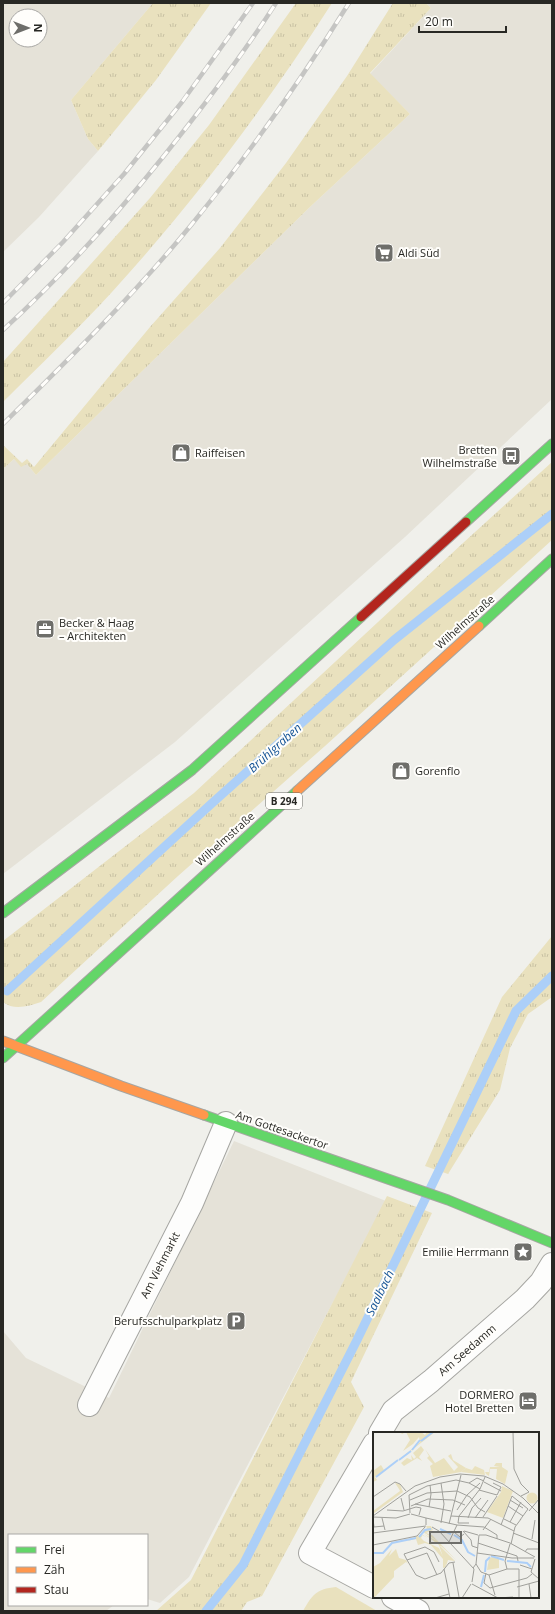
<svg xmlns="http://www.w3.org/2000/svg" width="555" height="1614" viewBox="0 0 555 1614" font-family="'Open Sans',sans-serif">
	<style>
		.built { fill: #e5e2d8; fill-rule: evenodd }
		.grass { fill: url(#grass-tufts) }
		.park { fill: #e9e1be }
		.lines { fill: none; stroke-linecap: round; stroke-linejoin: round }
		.stream { stroke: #accff8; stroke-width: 9 }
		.street-casing { stroke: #a6a6a2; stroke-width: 24 }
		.fast-casing { stroke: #a6a6a2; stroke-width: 11 }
		.slow-casing { stroke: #a6a6a2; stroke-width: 11 }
		.jam-casing { stroke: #a6a6a2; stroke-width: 11 }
		.street { stroke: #fdfdfc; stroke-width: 22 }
		.fast { stroke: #63d668; stroke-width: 9 }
		.slow { stroke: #ff974d; stroke-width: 9 }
		.jam { stroke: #b3261e; stroke-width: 9 }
		.rail-casing { stroke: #c5c5c3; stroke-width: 4.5 }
		.rail { stroke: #fffefb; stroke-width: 3; stroke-dasharray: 9; stroke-linecap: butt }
		.labels { text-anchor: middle; stroke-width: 4; stroke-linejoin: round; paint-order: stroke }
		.shield { fill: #fffefb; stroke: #686864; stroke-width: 1 }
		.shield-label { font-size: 10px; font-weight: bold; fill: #282824 }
		.poi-label { font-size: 11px; fill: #282824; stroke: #fffefb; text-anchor: start }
		.street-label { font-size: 11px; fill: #282824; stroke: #fffefb }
		.water-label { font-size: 12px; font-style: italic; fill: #145396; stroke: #fffefb }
		.inset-river { fill: none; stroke: #accff8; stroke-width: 2 }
		.inset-road { fill: none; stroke: #a0a09b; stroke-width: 1 }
		.view { fill: #6e6e6a; fill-opacity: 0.15; stroke: #6e6e6a; stroke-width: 2 }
		.inset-edge { fill: none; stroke: #282824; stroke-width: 2 }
	</style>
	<defs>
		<pattern id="grass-tufts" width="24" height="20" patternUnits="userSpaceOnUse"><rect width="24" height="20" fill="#e9e1be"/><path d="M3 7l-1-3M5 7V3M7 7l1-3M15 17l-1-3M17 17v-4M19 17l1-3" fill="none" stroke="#c8c1a3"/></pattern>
	</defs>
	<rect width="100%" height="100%" fill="#f0f0eb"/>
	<g class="built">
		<path d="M3,3h150l-82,97 17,39 10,12 -59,66 -36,35zM16,16h24v24h-24z"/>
		<path d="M426,3h126v396l-147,138 -230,205 -172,132v-405l11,-10 7,7 6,-2 9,11 274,-268 100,-93 -40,-40 61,-66z"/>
		<path d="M234,1141l152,60 -197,376 -29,26 -13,-4v-64h-138v70h105l-8,6h-103v-280l23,27 83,40z"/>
	</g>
	<g class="grass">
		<path d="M153,3h58l-55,77 -58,71 -10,-12 -17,-39z"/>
		<path d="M296,3h36c-66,103 -138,199 -220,289 -35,38 -73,74 -109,110v-40l147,-164 59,-73z"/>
		<path d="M393,3h33l5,5 -61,65 40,41 -100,93 -274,268 -9,-11 -6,3 -7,-8 -11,10v-24l19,18 5,-4 7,8 116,-140 70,-79 66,-85 61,-87z"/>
		<path d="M552,462v78l-227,206 -147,130 -137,126c-12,4 -27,9 -38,0v-61l191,-148 269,-250z"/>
		<path d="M552,936v61l-24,17 -18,34 -10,42 -52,84 -23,-8 77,-169z"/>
		<path d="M387,1196l45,17 -81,169 13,25 -102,189 -15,6 -6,9h-85l35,-31z"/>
	</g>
	<path class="park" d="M336,1587l41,24h-74c9,-16 13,-22 33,-24z"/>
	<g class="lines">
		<g class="stream">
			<path d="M7,991l203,-186 184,-165 158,-126"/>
			<path d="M206,1611l37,-46 114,-225 159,-329 36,-35"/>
		</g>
		<g class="street-casing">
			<g id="street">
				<path d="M89,1405l103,-202 34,-80"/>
				<path d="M380,1433l13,-22 38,-30 94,-82 16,-17 11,-18"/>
				<path d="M374,1444l-64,109 64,34"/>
				<path d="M393,1597l25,14"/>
			</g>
		</g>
		<g class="fast-casing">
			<g id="fast">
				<path d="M466,522l86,-78"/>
				<path d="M479,626l73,-67"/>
				<path d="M3,913l189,-143 169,-153"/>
				<path d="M3,1058l294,-267"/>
				<path d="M204,1115l244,85 104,43"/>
			</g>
		</g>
		<g class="slow-casing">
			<g id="slow">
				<path d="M297,791l182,-165"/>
				<path d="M3,1041l118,45 83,29"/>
			</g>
		</g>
		<g class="jam-casing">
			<path id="jam" d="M361,617l105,-95"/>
		</g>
		<use href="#street" class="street"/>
		<use href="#fast" class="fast"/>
		<use href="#slow" class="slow"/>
		<use href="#jam" class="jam"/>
		<g class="rail-casing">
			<g id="rail">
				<path d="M3,303l60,-61 61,-68 58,-72 71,-99"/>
				<path d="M3,330c58,-53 111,-112 160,-173 40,-50 79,-101 113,-154"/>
				<path d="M3,424c65,-64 131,-129 189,-200 57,-70 109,-144 157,-221"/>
			</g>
		</g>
		<use href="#rail" class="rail"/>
	</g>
	<defs>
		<g id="supermarket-square" transform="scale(1)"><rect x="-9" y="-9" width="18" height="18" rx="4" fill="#6e6e6a" stroke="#fffefb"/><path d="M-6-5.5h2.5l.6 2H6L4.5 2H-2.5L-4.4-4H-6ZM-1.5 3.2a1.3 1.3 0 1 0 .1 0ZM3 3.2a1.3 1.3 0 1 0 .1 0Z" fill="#fff"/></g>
		<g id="shop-square" transform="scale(1)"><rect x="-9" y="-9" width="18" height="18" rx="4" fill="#6e6e6a" stroke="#fffefb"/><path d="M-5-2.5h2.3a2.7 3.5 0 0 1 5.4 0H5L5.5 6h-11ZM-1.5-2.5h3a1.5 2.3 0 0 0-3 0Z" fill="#fff"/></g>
		<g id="bus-square" transform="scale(1)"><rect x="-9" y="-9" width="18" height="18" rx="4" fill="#6e6e6a" stroke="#fffefb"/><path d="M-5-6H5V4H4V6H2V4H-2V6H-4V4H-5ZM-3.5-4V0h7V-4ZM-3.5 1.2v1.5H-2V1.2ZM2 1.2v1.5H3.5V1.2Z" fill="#fff"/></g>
		<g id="office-square" transform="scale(1)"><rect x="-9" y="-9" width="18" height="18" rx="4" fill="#6e6e6a" stroke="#fffefb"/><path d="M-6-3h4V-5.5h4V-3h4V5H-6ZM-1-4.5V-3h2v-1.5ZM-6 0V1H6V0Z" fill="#fff"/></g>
		<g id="sight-square" transform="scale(1)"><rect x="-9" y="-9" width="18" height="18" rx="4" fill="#6e6e6a" stroke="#fffefb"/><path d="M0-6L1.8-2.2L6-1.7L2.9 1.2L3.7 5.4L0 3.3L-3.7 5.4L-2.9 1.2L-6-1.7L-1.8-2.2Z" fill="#fff"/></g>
		<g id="parking-square" transform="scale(1)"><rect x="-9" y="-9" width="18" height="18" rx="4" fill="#6e6e6a" stroke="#fffefb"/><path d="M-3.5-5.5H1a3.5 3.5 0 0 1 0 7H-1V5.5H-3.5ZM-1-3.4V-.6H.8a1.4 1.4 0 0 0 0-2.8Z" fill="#fff"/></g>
		<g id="hotel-square" transform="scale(1)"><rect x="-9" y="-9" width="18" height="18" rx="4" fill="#6e6e6a" stroke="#fffefb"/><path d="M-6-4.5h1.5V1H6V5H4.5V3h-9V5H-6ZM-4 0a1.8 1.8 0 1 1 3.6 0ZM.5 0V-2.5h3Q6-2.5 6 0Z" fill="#fff"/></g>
	</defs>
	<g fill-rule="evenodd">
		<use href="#supermarket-square" x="384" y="253"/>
		<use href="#shop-square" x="181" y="453"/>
		<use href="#bus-square" x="511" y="456"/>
		<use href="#office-square" x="45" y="629"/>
		<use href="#shop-square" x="401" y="771"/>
		<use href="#sight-square" x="523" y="1252"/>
		<use href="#parking-square" x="236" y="1321"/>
		<use href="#hotel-square" x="528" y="1401"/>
	</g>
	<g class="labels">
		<rect class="shield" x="266" y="793" width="36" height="16" rx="3"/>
		<g class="shield-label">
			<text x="284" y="805">B 294</text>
		</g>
		<g class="poi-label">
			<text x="398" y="257">Aldi Süd</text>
			<text x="497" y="454" text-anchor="end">Bretten<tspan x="497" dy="13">Wilhelmstraße</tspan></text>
			<text x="195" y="457">Raiffeisen</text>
			<text x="59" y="627">Becker &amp; Haag<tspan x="59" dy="13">– Architekten</tspan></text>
			<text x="415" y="775">Gorenflo</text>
			<text x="509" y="1256" text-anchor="end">Emilie Herrmann</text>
			<text x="222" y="1325" text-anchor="end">Berufsschulparkplatz</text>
			<text x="514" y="1399" text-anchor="end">DORMERO<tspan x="514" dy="13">Hotel Bretten</tspan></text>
		</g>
		<g class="street-label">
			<text transform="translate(465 622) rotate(-42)" y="4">Wilhelmstraße</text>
			<text transform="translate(225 839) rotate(-42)" y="4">Wilhelmstraße</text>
			<text transform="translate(282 1130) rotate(19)" y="4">Am Gottesackertor</text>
			<text transform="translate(160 1265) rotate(-63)" y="4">Am Viehmarkt</text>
			<text transform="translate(467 1350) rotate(-41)" y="4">Am Seedamm</text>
		</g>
		<g class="water-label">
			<text transform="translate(275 748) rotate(-42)" y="4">Brühlgraben</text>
			<text transform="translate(380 1293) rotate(-64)" y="4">Saalbach</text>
		</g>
	</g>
	<g transform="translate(373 1432)">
		<rect width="166" height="166" fill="#f0f0eb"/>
		<path d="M27,0h21l4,3 2,-3h8l-36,28 21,-18 -1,-5 -6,7 -10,7 7,-11 -4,-8 -4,2zM48,14l3,4 -5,7 3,4 -5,-3 -13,8 -3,-3 6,-5 5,2 -1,-5 3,4 2,-2 -3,-4zM22,51l5,1 3,8 -30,22v-3l27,-20 -1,-2 -9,6 9,-6zM153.5 66a5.5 5.5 0 1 1 11 0a5.5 5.5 0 1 1-11 0ZM53,94h5l2,4 -7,3 6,2 24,25 -15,-14h-1l15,15 -7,-1 -2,6 -7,-21 -15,-11 15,8 -16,-10 4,-4zM47,103l4,1 4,2 5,3 -10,-6 -2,3 3,3 15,7 5,11 2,8 -3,1v-9l-12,-14 -6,-2 -7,2 -2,-6 -9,2zM19,117l-3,7 7,-7 3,9 7,2 2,4 -2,-2 -12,9v6l-20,21 -1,-31 7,-4z" fill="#e9e1be"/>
		<path d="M102,34l9,4 1,5 -24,-3 5,-4 6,2z" fill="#e9e1be"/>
		<path d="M129,54l11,5 -10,27 -16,-6 14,-20z" fill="#e9e1be"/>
		<path d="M8,33l3,5 -9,7 2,3 -4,2v-11zM119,125l7,2v9l-12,2 2,-11z" fill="#e9e1be"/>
		<path d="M52,17l10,14 9,-5 10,13 4,-4 -10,-11 3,-2 2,6 13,8 -5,4 -28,5 -3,-11 3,-2 -6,-6 2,-2zM123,31h6v4l6,4 -3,13 -9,-5 1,-10h-7l-1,7 -3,-2 -1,-2h4l1,-5h10l-6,-1z" fill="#e9e1be"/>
		<path class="inset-river" d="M48,9l12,-9M39,18l8,-10M26,28l12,-9M3,45l22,-17M67,97l11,5M81,103l8,5 6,12 7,4M46,105l6,-7 6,-1M0,121h10l9,-10 24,-5M118,124l13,4M134,129l20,2 4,4M112,140l1,-11 4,-4M108,155l3,-12"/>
		<path class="inset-road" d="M140,0l1,37 7,15 8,8 -8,4M111,50l17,9M96,51l8,-5 7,3M106,58l18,5 4,-8 -8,-4M94,63l13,-12M0,65l22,-15 5,2 6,7M28,66l3,12M37,68l17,-7 30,-2 13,6 8,11 7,4M137,68l13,8M42,72l36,7M38,74l17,-7 25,1 12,5M135,74l15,10M56,75l2,-13 -1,-9M14,78l16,1 13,-4 5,1 -2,7M84,78l10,-15M156,79l10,-12M37,81l-1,-18 18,-9 29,-6 13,3 11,6M38,82l15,4v7M0,84l42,-30 25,-9 20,-3 24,2 19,8 20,14 16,16M78,84l37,2 26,13M0,85l23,1 14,-4M110,85l14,-21M9,86l3,12M53,86l31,7M95,86l4,-10 9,-10M102,86l13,-18M0,87l1,8 10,-1M131,87l12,6M137,90l11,-20M68,91l3,-19 -3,-21M96,91h-11l1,-7 21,-27 5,-12M76,92l12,-49M84,93l27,2 13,8v4M128,93l11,-29 16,13 -8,11M59,95l7,4 35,38 -2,13M110,98l8,-11M90,99l8,9 1,6 6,2M91,99l14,4M81,100l6,5 4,-3M0,101l53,-7M140,101l26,10M159,107l3,-19M105,111l39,13 1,5M75,112l9,-19M138,112l4,-17 6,-8M0,113l44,-9 8,-9M152,120l2,-3h12M104,121l35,5h22M162,127l-4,13 8,7M34,128l9,15 9,4 16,-6 8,-10 6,-1M80,131l6,34M103,132l5,8 8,3 18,-6h12v29M147,133l12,4M100,136l3,-4 3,-29h7l24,8 25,14M71,137l6,29M134,137l-2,-8 5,-17M113,141l-2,10 6,5 37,-10 5,-4M64,143l-10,-22 -20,7 -3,-6 21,-7 9,5 5,10M116,143l6,20M99,152l26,14M156,152l2,14M144,155l22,-6M62,166l14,-4M89,166l9,-14M125,166l15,-1"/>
		<path class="view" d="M57,100h31v11h-31z"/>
		<rect width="166" height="166" class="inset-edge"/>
	</g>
	<rect width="555" height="1614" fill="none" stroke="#282824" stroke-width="8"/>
	<rect x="8" y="1534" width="140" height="72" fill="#fffefb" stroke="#a9a8a5"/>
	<rect x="16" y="1547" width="20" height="6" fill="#63d668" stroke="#a9a8a5"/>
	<text x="44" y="1554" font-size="12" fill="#282824">Frei</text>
	<rect x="16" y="1567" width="20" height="6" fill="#ff974d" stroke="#a9a8a5"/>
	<text x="44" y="1574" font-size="12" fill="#282824">Zäh</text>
	<rect x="16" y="1587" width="20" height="6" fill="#b3261e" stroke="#a9a8a5"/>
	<text x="44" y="1594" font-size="12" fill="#282824">Stau</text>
	<g transform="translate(28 28) rotate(90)"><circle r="19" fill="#fffefb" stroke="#a9a8a5"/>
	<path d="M0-3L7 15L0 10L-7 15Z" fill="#6e6e6a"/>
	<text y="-6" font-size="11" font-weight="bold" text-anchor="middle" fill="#282824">N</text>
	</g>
	<path d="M419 26v6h87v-6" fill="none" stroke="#282824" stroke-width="2"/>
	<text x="425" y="26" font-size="12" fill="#282824" stroke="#fffefb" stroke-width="3" paint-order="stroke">20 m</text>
</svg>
